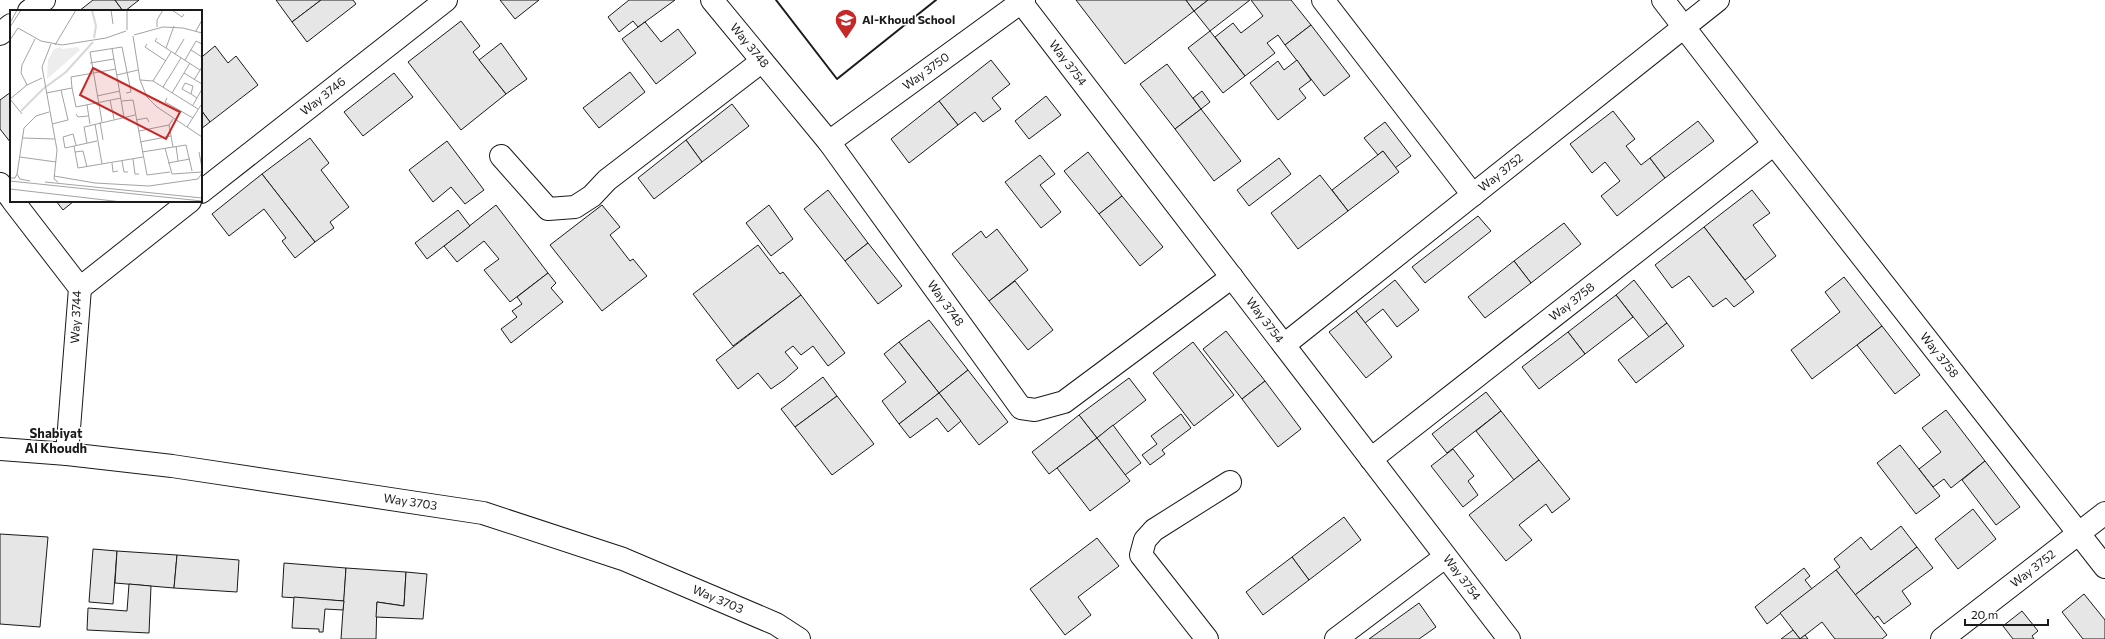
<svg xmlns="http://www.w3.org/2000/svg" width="2105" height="639" viewBox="0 0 2105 639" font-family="Commissioner,sans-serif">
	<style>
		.building { fill: #e6e6e6; stroke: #1a1a1a }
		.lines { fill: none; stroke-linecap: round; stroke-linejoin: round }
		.street-casing { stroke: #1a1a1a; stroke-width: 24 }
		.secondary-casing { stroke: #1a1a1a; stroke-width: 24 }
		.street { stroke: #fff; stroke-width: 22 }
		.secondary { stroke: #fff; stroke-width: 22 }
		.wall { stroke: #1a1a1a; stroke-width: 2 }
		.labels { text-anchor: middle; stroke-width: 3; stroke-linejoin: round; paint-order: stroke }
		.poi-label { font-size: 12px; font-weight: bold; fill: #1a1a1a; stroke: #fff; text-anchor: start }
		.street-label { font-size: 12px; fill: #1a1a1a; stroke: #fff }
		.neighbourhood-label { font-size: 13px; font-weight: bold; fill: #1a1a1a; stroke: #fff }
		.inset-river { fill: none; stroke: #d7d7d7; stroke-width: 2 }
		.inset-road { fill: none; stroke: #a3a3a3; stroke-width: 1 }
		.view { fill: #c62828; fill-opacity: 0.15; stroke: #c62828; stroke-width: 2 }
		.inset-edge { fill: none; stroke: #1a1a1a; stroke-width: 2 }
	</style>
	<rect width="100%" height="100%" fill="#fff"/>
	<g class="building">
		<path d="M93,0h22l8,11h-44z"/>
		<path d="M115,0h24l-14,11h-2z"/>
		<path d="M276,0h45l-29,22z"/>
		<path d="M321,0h32l3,4 -49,38 -15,-20z"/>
		<path d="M500,0h39l-24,19z"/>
		<path d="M629,0h46l-37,27 -5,-6 -14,11 -11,-15z"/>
		<path d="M1076,0h110l8,11 -69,53z"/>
		<path d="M1186,0h22l-14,11z"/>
		<path d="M1208,0h42l-40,31 -16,-20z"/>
		<path d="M1251,0h40l20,25 -26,20 -7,-10 -11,8 8,10 -30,23 -30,-39 18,-14 8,10 22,-17z"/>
		<path d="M461,21l19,25 -7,6 33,42 -45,36 -53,-68z"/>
		<path d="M645,22l16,20 17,-13 18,24 -40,31 -34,-45z"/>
		<path d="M1311,25l39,51 -26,20 -39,-51z"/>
		<path d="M1210,31l35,45 -22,17 -35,-45z"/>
		<path d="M501,43l26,36 -21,15 -27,-34z"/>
		<path d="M215,46l13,17 8,-7 22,29 -48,37 -9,-12v-56l2,2z"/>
		<path d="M991,60l19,24 -18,14 9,11 -18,13 -8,-10 -17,13 -19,-24z"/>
		<path d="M1297,60l14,20 -12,9 7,9 -28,22 -28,-37 28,-22 6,9z"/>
		<path d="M1167,64l34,45 -26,20 -35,-45z"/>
		<path d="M630,72l15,20 -46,36 -16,-20z"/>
		<path d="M394,73l19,24 -50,39 -19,-24z"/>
		<path d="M1202,91l8,11 -9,7 -8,-11z"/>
		<path d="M11,92v51l-11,-14v-29z"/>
		<path d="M1046,96l15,19 -32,24 -14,-18z"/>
		<path d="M939,101l19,24 -49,38 -18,-24z"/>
		<path d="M732,104l17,22 -47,36 -16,-22z"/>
		<path d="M1201,109l40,52 -27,20 -39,-52z"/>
		<path d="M201,110l9,12 -9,7z"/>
		<path d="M1613,111l22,28 -9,7 15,19 9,-7 15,20 -48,38 -16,-20 19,-15 -15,-19 -13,11 -22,-29z"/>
		<path d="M1698,121l16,20 -49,37 -15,-20z"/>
		<path d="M1385,122l26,34 -16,12 -12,-17 -5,4 -14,-17z"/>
		<path d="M310,138l19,25 -8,7 28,37 -19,15 4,6 -19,14 -53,-68z"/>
		<path d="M686,140l16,22 -48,37 -16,-21z"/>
		<path d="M447,141l37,49 -19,14 -14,-17 -18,15 -24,-32z"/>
		<path d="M1383,151l16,21 -51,39 -16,-21z"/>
		<path d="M1088,152l34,44 -23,18 -35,-43z"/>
		<path d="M1040,155l15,19 -15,11 21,27 -20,16 -36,-46z"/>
		<path d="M1279,158l12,16 -42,32 -12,-16z"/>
		<path d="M262,174l53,68 -20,16 -13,-17 4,-3 -22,-29 -35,27 -17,-22z"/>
		<path d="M1320,175l28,36 -50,38 -27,-36z"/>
		<path d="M828,190l40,53 -23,18 -41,-52z"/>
		<path d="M1752,190l18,23 -17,12 23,31 -31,24 -41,-53z"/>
		<path d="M1122,196l41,51 -23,19 -41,-52z"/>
		<path d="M56,201h18l-11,9z"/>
		<path d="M496,205l52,68 -38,29 -26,-32 15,-11 -15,-18 -27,21 -13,-16z"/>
		<path d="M602,205l18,22 -10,8 20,26 3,-2 14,17 -45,35 -52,-66z"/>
		<path d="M769,205l24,34 -22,17 -25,-33z"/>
		<path d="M458,210l12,16 -43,33 -12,-16z"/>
		<path d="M1478,216l13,15 -66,52 -13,-16z"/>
		<path d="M1564,223l17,21 -50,39 -17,-22z"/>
		<path d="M1704,227l50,65 -20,15 -8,-9 -13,9 -24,-31 -17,12 -17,-23z"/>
		<path d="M997,229l31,41 -39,31 -37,-47 29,-23 5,7z"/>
		<path d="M868,243l34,43 -24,18 -33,-43z"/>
		<path d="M758,245l22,29 3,-2 18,23 -68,51 -40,-52z"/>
		<path d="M1514,261l17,22 -46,35 -17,-21z"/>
		<path d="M548,273l8,10 -5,5 12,14 -52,41 -10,-14 16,-12 -5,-6 10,-7 -5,-7z"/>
		<path d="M1844,277l38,49 -70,53 -21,-29 49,-38 -15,-20z"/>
		<path d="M1395,280l24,30 -22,17 -14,-18 -18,14 -9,-12z"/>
		<path d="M1634,280l33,43 -18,14 -33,-42z"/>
		<path d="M1015,281l38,49 -25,20 -39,-49z"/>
		<path d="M801,295l44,58 -17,13 -15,-20 -12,9 -8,-9 -8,6 13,16 -14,12 -13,9 -13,-16 -20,16 -22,-29z"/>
		<path d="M1616,295l17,22 -48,37 -17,-22z"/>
		<path d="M1356,311l36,46 -26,21 -37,-46z"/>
		<path d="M929,320l39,50 -29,23 -40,-51z"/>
		<path d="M1667,323l17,23 -48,37 -18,-23z"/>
		<path d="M1882,326l38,49 -25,19 -38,-49z"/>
		<path d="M1226,331l39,50 -23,18 -39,-50z"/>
		<path d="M1568,332l17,22 -46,35 -17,-22z"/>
		<path d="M899,342l40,51 -40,31 -17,-23 24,-19 -22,-28z"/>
		<path d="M1193,342l41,53 -40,31 -41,-53z"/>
		<path d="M968,370l40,52 -29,23 -40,-52z"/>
		<path d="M823,377l14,19 -42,31 -14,-18z"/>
		<path d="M1129,378l17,22 -49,38 -18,-23z"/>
		<path d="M1265,381l36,48 -23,18 -36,-48z"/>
		<path d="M1486,392l15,19 -54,42 -15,-19z"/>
		<path d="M939,393l22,28 -13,11 -11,-14 -27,20 -11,-14z"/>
		<path d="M837,396l37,48 -42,31 -37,-48z"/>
		<path d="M1946,410l39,51 -34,27 -7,-9 -11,8 -14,-18 22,-17 -19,-24z"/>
		<path d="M1501,411l38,49 -25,20 -38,-49z"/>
		<path d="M1181,414l10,14 -29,22 3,4 -15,11 -8,-10 15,-11 -6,-8z"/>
		<path d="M1079,415l18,23 -48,36 -17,-22z"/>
		<path d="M1113,425l28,38 -16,12 -28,-37z"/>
		<path d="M1097,438l33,43 -40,30 -33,-43z"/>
		<path d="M1900,445l40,51 -24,18 -39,-51z"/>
		<path d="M1453,449l21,27 -6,5 10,14 -15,12 -32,-41z"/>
		<path d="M1539,460l31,39 -18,14 -6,-9 -27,21 13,15 -26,21 -37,-46z"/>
		<path d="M1985,461l35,46 -24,18 -34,-45z"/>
		<path d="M1973,509l23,30 -38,30 -23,-30z"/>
		<path d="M1344,517l17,23 -52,40 -17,-23z"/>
		<path d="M1901,526l16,21 -62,48 -19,-25 4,-3 -6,-8 27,-22 10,13z"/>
		<path d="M0,534l48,3 -8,90 -40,-3z"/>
		<path d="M1097,538l22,28 -41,31 13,18 -26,20 -35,-46z"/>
		<path d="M1917,547l16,21 -31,23 9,13 -27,20 -6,-8 -4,3 -19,-24z"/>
		<path d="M93,549l24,2 -4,53 -24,-2z"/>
		<path d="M117,551l60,4 -3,33 -59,-5z"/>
		<path d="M177,555l62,5 -2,32 -63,-4z"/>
		<path d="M1292,557l17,23 -46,35 -17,-23z"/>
		<path d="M284,563l62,5 -2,33 -62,-4z"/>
		<path d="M346,568l60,4 -2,34 -27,-4 -1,37h-35z"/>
		<path d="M1804,568l6,8 -5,4 7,9 -45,35 -12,-17z"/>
		<path d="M1836,570l51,65 -5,4h-47l-13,-17 -22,17 -20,-26z"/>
		<path d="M406,572l21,2 -4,45 -47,-2 1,-15 27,4z"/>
		<path d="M129,584l22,2 -2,47 -62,-3 1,-22 39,3z"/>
		<path d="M2084,594l21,26v19h-22l-21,-27z"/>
		<path d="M294,597l50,4 -1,9 -18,-1 -2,23h-4v-3l-27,-1z"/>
		<path d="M1419,603l17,24 -17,12h-50z"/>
		<path d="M2022,611l16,20 -6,5 2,3h-21l-10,-13z"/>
		<path d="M1793,630l7,9 5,-4 3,4h-27z"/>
	</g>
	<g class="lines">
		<g class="street-casing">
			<g id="street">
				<path id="s1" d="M712,0l117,142 192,266 14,2 29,-8 168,-125"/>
				<path d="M1323,0l150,195"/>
				<path id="s2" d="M1663,0l111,144 331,423"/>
				<path id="s3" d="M1021,2l488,637"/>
				<path d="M29,11l15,-11"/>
				<path d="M0,34l11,-9"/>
				<path id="s4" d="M829,142l195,-142"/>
				<path d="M501,156l47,53 27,-2 17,-11 15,-16 154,-118"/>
				<path d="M0,184l11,14"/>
				<path id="s5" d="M201,192l245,-192"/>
				<path d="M13,201l67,87 -13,166"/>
				<path d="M80,288l110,-87"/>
				<path id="s6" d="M1284,345l434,-345"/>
				<path id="s7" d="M1371,459l403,-315"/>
				<path d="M1207,639l-66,-84 4,-15 9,-10 76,-48"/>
				<path d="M1336,639l109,-82"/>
				<path id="s8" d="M1942,639l163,-126"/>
			</g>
		</g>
		<g class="secondary-casing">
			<g id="secondary">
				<path id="s9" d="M0,449l67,5 105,12 311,47 140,46 153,65 23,15"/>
			</g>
		</g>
		<use href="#street" class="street"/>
		<use href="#secondary" class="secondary"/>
		<path class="wall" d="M776,0l61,79 99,-79"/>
	</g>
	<defs>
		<g id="school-pin" transform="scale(1.15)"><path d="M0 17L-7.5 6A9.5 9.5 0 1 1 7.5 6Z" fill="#c62828" stroke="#fff"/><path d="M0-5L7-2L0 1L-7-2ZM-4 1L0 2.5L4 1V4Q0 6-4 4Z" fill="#fff"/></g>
	</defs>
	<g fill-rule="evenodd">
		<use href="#school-pin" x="846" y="20"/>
	</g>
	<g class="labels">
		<g class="poi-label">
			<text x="862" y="24">Al-Khoud School</text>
		</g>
		<g class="street-label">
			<text dy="4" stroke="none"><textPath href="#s1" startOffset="59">Way 3748</textPath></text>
			<text dy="4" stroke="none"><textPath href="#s3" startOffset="77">Way 3754</textPath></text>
			<text dy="4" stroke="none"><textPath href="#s4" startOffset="120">Way 3750</textPath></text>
			<text dy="4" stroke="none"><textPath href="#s5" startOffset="155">Way 3746</textPath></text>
			<text dy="4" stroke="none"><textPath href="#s6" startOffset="277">Way 3752</textPath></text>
			<text dy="4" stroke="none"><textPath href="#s7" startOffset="255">Way 3758</textPath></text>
			<text dy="4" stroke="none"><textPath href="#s1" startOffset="383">Way 3748</textPath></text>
			<text transform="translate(76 317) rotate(-88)" y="4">Way 3744</text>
			<text dy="4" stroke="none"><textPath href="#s3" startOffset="401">Way 3754</textPath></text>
			<text dy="4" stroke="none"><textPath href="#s2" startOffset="450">Way 3758</textPath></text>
			<text dy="4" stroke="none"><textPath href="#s9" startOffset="414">Way 3703</textPath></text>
			<text dy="4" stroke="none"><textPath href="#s8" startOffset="115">Way 3752</textPath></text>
			<text dy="4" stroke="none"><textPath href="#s3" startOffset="725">Way 3754</textPath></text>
			<text dy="4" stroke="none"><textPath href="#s9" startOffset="738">Way 3703</textPath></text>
		</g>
		<g class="neighbourhood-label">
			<text x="56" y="438">Shabiyat<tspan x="56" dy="15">Al Khoudh</tspan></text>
		</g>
	</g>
	<g transform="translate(10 10)">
		<rect width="192" height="192" fill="#fff"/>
		<path d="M50,37l2,2 16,-2 2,3 -33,29 1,-19 6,-11z" fill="#ededed"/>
		<path class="inset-river" d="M82,0l4,16 -2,12M11,101l22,-22 23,-17 27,-30"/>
		<path class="inset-road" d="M101,0l2,14M117,0v20M162,0l10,7 2,-3M0,13l7,-13M0,17l11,-17M147,17v-7l6,-10M8,18l23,13 21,4 44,-7 20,-7M186,21l6,-11M124,25l29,-8 20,1 19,5M123,26l7,44 7,17 10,10 45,30M147,28l-2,3 45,29M0,30l8,-12M41,34l-9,23 15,83 -3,29 4,3M137,34l-2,3 21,14M45,35l21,-35M102,38l12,69M156,38l8,-22M181,40l11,7M165,44l9,-15M175,50l11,-19 6,3M80,53l24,-4M106,59l-45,8 1,11 4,19 45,-9M174,63l18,11M107,65l21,-5M130,70l13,1 45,28M184,70l8,-13M143,71l18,-29M17,75l-6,-12 1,-8 13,-26M153,77l18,-29M36,83l26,-5M162,83l18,-30M181,84l-9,-5 3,-6 8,3 -2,8 6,4M87,86l23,-5M157,88l-2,4 28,16M0,89l17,-14 15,-7M0,89l12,15M100,90l4,19M112,91l11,-1 14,75 23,-3M77,95l3,19M183,95l9,-16M66,104l2,3 10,-1M163,109l-4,6 4,22M126,110l11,-2 2,4M90,112l3,18M92,112l-12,-70 32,-5 9,45 -5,1M42,114l16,-4 -7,-30M85,114l7,40M177,117l14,-22M129,121l30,-6M13,128l32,1M130,132l31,-6M77,133l-3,-16 51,-12M66,135l-3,-11 -10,3 2,11 32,-7M64,136l4,22 65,-11M166,136l2,15M155,138l7,26 30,-2M65,142l8,-1 4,16M132,142l44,-7 6,26M189,142l3,16M10,147l36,5M123,149l2,15h4M112,151l2,11h4M102,153l1,9 5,-1M158,153l22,-4M7,164l7,-46 12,-12 13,-4M44,166l41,7 54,3 49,-7 4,-6M0,168h5l2,-4 3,5 10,2M0,171l192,20M35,172l157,16M0,179l112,13"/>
		<path class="view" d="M83,58l87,44 -14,27 -86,-44z"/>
		<rect width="192" height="192" class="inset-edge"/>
	</g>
	<path d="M1965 619v6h83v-6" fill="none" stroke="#1a1a1a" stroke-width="2"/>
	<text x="1971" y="619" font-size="12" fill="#1a1a1a" stroke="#ffffff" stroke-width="3" paint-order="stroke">20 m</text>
</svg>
